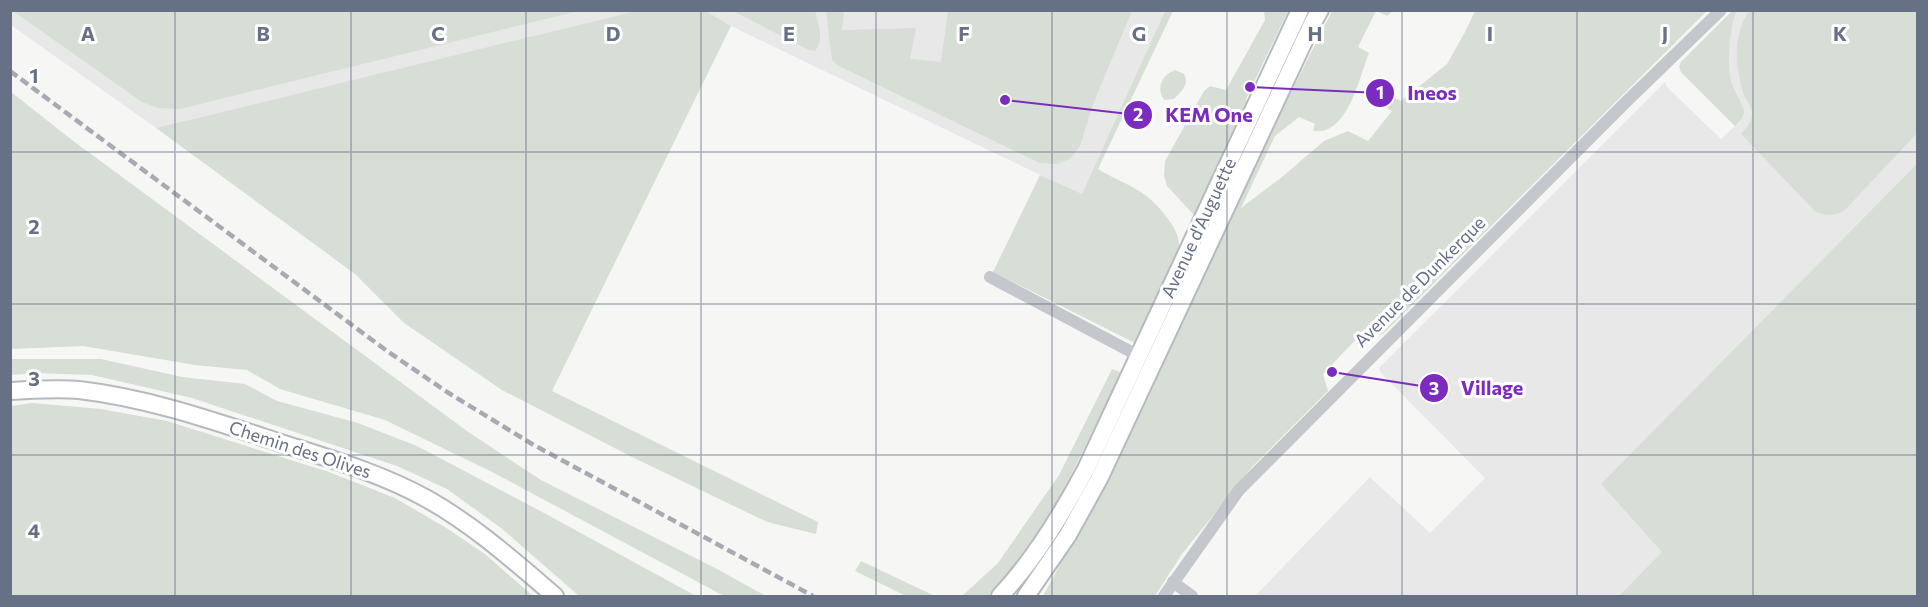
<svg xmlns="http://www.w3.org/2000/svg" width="1928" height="607" viewBox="0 0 1928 607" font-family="Commissioner,sans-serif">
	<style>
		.built { fill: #e7e8e7 }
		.green { fill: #d7ded5 }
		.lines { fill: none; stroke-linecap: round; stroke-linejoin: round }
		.secondary-casing { stroke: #b6bac0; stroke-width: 20 }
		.street { stroke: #c4c7cb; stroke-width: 12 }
		.secondary { stroke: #fff; stroke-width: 16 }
		.rail { stroke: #a7aab1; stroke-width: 4.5; stroke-dasharray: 9 4.5; stroke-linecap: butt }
		.grid { fill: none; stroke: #667185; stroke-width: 1.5; stroke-opacity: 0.55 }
		.labels { text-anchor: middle; stroke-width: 6; stroke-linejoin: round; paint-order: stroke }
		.street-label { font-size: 18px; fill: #667185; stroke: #fff }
		.grid-label { font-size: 20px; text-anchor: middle; font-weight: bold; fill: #667185; stroke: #fff; stroke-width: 6; stroke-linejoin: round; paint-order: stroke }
		.leader { fill: none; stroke: #7b2cbf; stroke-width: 2 }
		.callout-dot { fill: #7b2cbf; stroke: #fff; stroke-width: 2 }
		.mark-label { font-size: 18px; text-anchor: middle; font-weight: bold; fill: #fff }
		.callout-label { font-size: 20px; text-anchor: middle; font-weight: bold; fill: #7b2cbf; stroke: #fff; stroke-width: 6; stroke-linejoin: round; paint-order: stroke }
	</style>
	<rect width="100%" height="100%" fill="#f6f7f4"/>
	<g class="built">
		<path d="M11,10l630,1 -485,117 -145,-103z"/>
		<path d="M706,11h459l-83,184 -351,-169z"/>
		<path d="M1733,11h184v585h-662l115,-119 60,56 55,-55 -104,-105 -2,-5 285,-285 2,-1v4l55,53 14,-13 -54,-54 -2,-5 2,-5z"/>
	</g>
	<g class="green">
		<path d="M641,10l65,1 25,15 -179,365 266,131 -2,12 -49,-12 -137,-66 -128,-66 -98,-67 -49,-49 -199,-146z"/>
		<path d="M1733,10l4,1c-8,14 -10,54 -6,70 3,11 11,20 13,32l-2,5 -7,8 -54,-54 -2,-5 2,-5z"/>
		<path d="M13,11h565l-398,98 -22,-1 -16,-6z"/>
		<path d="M733,11h82c3,13 10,28 0,40l-6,-1z"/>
		<path d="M826,11h18l-2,19 74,-2 -6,31 31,3 7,-51h184l-39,93 -13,42 -10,13 -14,5 -16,-1 -201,-97 -7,-6z"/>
		<path d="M1165,11h8l-75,158c30,18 48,19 70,50 9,12 12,20 11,34l-42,91 -144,-72 47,-97 42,19z"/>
		<path d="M1264,11h24l-42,88 2,9 -51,108 -3,-1 -27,-29 -3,-10 1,-15 39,-70 6,-5 16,4 39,-70z"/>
		<path d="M1332,11h61l-6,5 -11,-5 -18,36 11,6c-10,25 -21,83 -56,78l2,-7 -16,-7 -24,19 -34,72 41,-31 42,-36 24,-10 20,10 24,-30 -18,-11 5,-10 22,11 46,-37 18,-32 10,-21h232l-325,324 -20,-2 -39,41 5,17 -76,76 -70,87 -27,42h-112l72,-134 173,-371 3,1z"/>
		<path d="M1750,11h167v122l-72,77c-10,6 -19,6 -29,2l-75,-78c5,-6 11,-12 11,-20 0,-8 -7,-15 -9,-22 -8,-23 -10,-63 7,-81z"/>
		<path d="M1175,70l9,4c6,10 -3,18 -10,25l-10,1c-8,-13 -2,-25 11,-30z"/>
		<path d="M11,92l61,48 395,291 74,49 178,90 47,26h-42l-230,-123 -109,-53 -105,-31 -33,-19 -52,-5 -112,-19 -72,3z"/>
		<path d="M1917,164v432h-298l43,-44 -61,-68z"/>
		<path d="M11,359h90l81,18 63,7 32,17 81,22 59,23 129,68 150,82h-117l-78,-68 -54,-39 -50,-23 -205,-68 -100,-23 -55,-2 -26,2z"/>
		<path d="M1112,369l10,4 -61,122 -25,46 -43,55h-31l36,-33 61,-88z"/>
		<path d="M32,403l69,6 66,12 162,51 66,26 53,31 37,25 48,42h-522v-190z"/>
		<path d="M861,561l74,35h-29l-51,-25z"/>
	</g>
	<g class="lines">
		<g class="secondary-casing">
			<g id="secondary">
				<path d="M10,391c23,-1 46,-3 69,-1 69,8 135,31 202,53 50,16 102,31 148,57 46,26 86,62 126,96"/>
				<path d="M1000,596c35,-37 62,-82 86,-127l214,-459"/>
				<path d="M1026,596l42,-61 31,-56 213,-455 8,-14"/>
			</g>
		</g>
		<g class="street">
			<path d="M990,277l149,79"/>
			<path d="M1173,582l19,14"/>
			<path d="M1164,596l75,-106 387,-388 95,-92"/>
		</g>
		<use href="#secondary" class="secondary"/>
		<path class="rail" d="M10,71l377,280 60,41 85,52 281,152"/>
	</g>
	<path class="grid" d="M175,10v586M351,10v586M526,10v586M701,10v586M876,10v586M1052,10v586M1227,10v586M1402,10v586M1577,10v586M1753,10v586M10,152h1908M10,304h1908M10,455h1908"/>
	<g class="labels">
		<g class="street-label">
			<text transform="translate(1199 228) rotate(-65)" y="6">Avenue d'Auguette</text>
			<text transform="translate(1420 282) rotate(-45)" y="6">Avenue de Dunkerque</text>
			<text transform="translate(300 450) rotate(18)" y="6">Chemin des Olives</text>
		</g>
	</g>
	<g class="grid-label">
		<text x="88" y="41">A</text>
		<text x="263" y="41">B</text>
		<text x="438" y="41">C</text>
		<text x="613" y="41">D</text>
		<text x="789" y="41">E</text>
		<text x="964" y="41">F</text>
		<text x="1139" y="41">G</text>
		<text x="1315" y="41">H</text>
		<text x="1490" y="41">I</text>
		<text x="1665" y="41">J</text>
		<text x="1840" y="41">K</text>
		<text x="34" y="83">1</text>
		<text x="34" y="234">2</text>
		<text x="34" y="386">3</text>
		<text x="34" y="538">4</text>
	</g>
	<path class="leader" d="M1250 87L1380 93M1005 100L1138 115M1332 372L1434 388"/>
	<g class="callout-dot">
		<circle cx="1250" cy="87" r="6"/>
		<circle cx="1005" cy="100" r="6"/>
		<circle cx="1332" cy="372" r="6"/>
		<circle cx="1380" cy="93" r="15"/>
		<circle cx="1138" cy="115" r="15"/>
		<circle cx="1434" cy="388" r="15"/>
	</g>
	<g class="mark-label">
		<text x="1380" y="99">1</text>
		<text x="1138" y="121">2</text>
		<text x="1434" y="395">3</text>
	</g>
	<g class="callout-label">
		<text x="1432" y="100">Ineos</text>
		<text x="1209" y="122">KEM One</text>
		<text x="1492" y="395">Village</text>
	</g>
	<rect width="1928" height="607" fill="none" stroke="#667185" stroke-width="24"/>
</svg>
